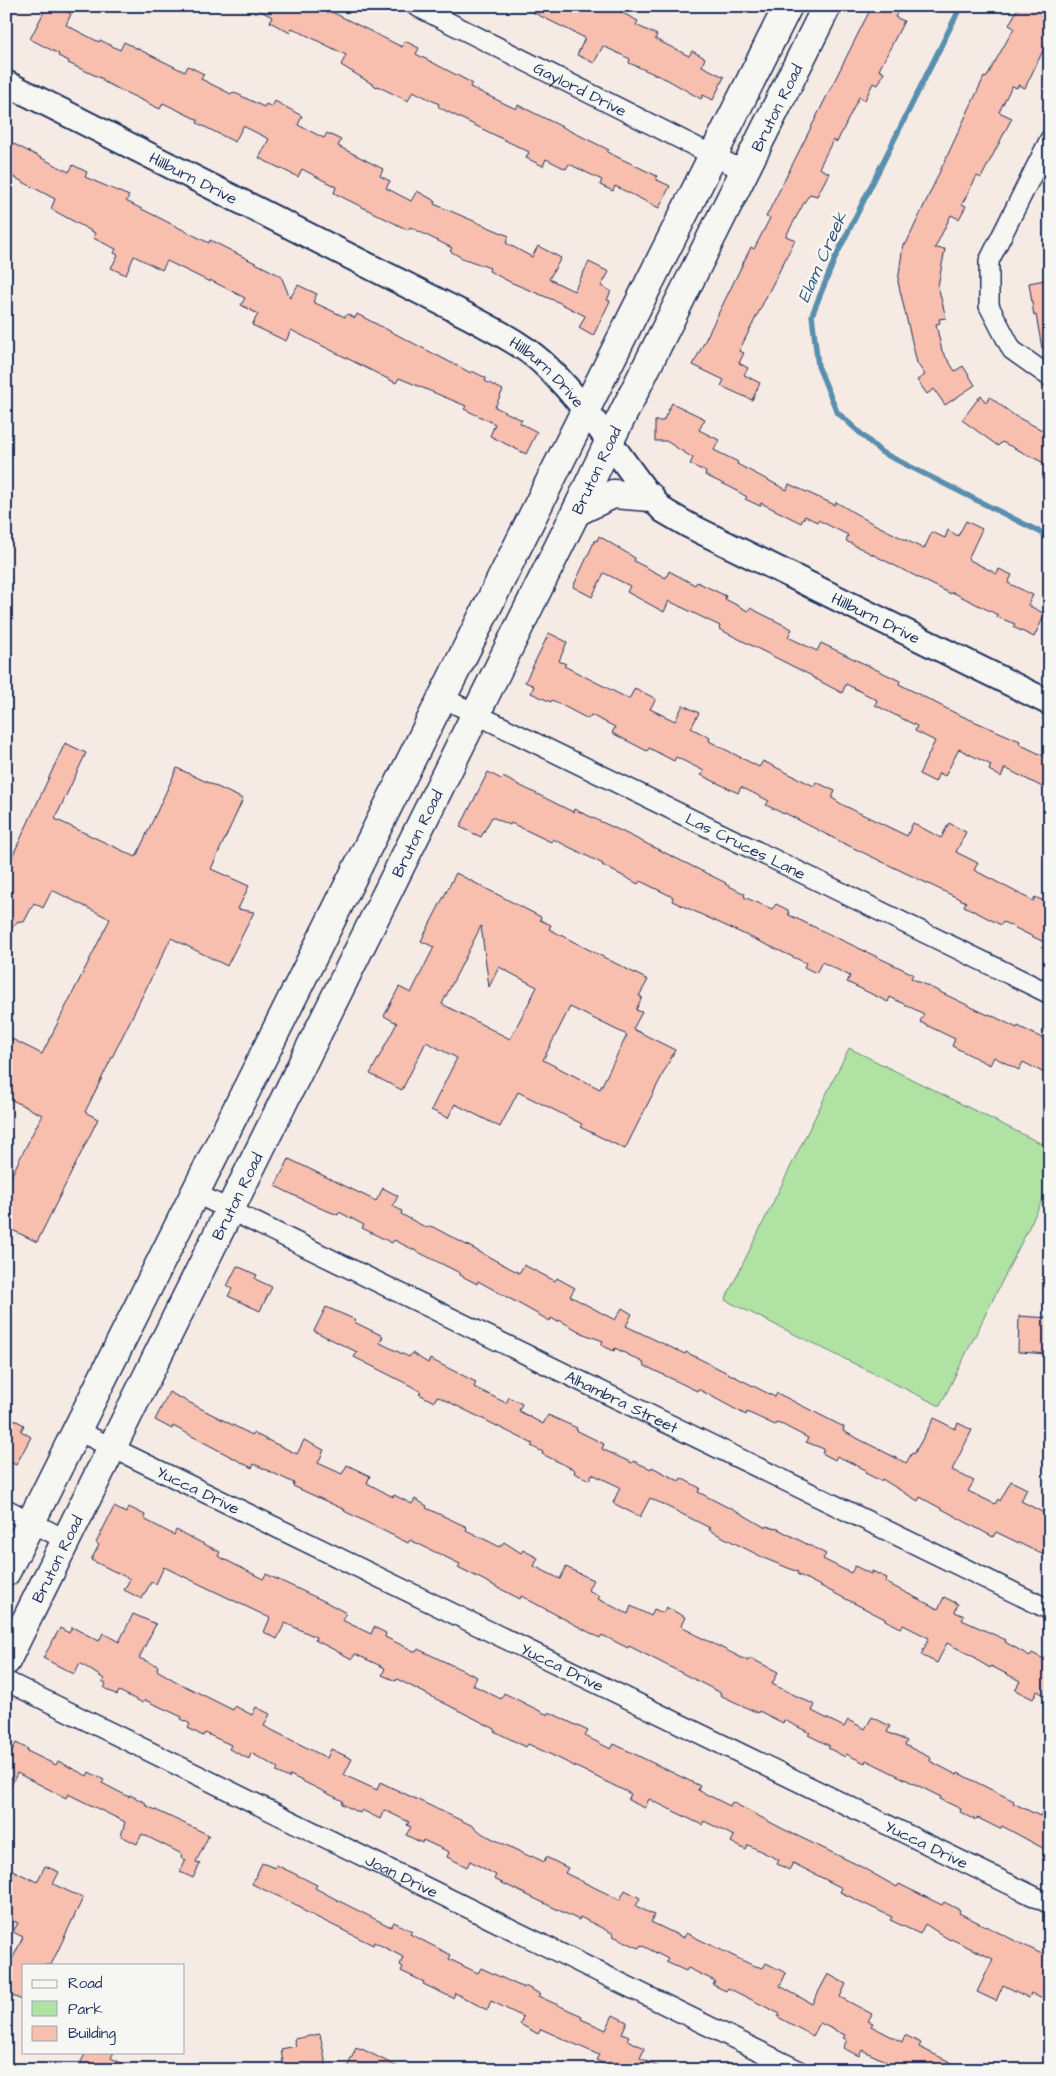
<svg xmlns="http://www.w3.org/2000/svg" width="1056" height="2076" viewBox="0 0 1056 2076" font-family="'Architects Daughter',sans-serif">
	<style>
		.green { fill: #b0e2a3; stroke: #668880 }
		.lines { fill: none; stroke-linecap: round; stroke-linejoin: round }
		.stream { stroke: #598fae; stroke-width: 5.5 }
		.building { fill: #f8beae; stroke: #1b2f5e; fill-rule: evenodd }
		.minor-casing { stroke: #1b2f5e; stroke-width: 22 }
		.tertiary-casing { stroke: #1b2f5e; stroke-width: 28 }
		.secondary-casing { stroke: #1b2f5e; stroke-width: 31 }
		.minor { stroke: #f6f6f2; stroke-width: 19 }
		.tertiary { stroke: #f6f6f2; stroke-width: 24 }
		.secondary { stroke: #f6f6f2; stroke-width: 28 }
		.labels { text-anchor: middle; stroke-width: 5; stroke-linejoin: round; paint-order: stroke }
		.street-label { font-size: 16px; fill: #1b2f5e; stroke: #f6f6f2 }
		.water-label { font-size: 18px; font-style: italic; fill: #35577f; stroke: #f6f6f2 }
	</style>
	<rect width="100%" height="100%" fill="#f6ebe4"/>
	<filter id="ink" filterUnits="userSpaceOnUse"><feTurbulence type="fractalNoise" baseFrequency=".02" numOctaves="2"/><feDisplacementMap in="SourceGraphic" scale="10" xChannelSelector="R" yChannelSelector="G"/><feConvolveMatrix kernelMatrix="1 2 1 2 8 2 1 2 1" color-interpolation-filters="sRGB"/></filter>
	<g filter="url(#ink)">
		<path class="green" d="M849,1048l201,100v37l-110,221 -215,-106z"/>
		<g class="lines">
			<path class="stream" d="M961,6l-125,250 -24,59 6,51 19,46 44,40 169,85"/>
		</g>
		<g class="building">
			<path d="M47,6h8l16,8 -5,11 33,17 1,-2 20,10 4,-8 61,30 3,-6 16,8 -3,5 30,15 2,-2 31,15 2,-3 6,3 3,-6 27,15 -4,9 26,13 3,-5 14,7 -3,6 45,23 -3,7 10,5 -4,7 25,13 6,-10 18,10 -1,3 75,32 -3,7 26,14 6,-11 23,12 -12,21 25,12 15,-29 20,10 -8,14 10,5 -4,9 3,1 -17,35 -14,-8 6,-12 -27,-14 -48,-20 -21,-11 1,-3 -28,-10 -12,-7 2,-3 -42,-21 -2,3 -74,-37 2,-6 -34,-18 -4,8 -39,-19 10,-19 -26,-13 -8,16 -38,-19 1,-3 -35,-17 -3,6 -58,-28 1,-2 -35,-16 1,-2 -11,-5 1,-2 -29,-15z"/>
			<path d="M251,6h69l82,41 3,-6 14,7 -3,6 56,29 -2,4 46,22 2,-4 91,45 -2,2 50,24 -2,3 15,7 -11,22 -44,-22 -2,5 -13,-6 2,-5 -33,-16 -3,5 -20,-10 -3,7 -17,-8 3,-6 -89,-44 -2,-2 1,-2 -26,-13 -5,10 -31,-15v1l-36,-22 5,-10 -54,-27 -2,5 -20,-11 2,-5z"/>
			<path d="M520,6h89l29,15 -2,4 21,10 -2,4 34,17 3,-5 13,7 -3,8 22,11 -11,23 -10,-5 -2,4 -33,-19 -39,-17 1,-4 -27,-13 -9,17 -17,-8 8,-17z"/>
			<path d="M872,6h29l-6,11 9,4 -25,49 5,3 -6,12 -5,-2 -8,17 -6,-3 -22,45 -4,-2 -14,28 10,5 -12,23 -7,-2 -5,7 -19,35 9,4 -56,111 5,2 -5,10 9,5 -4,7 16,8 -8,17 -31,-14 3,-6 -31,-15 58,-118 3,2 16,-31 -4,-1z"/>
			<path d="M1019,6h31v30l-25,52 -7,-3 -1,3 -5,-2 -13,26 13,6 -31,60 -4,-2 -15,28 4,2 -7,13 -8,-4 -16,33 10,1 -7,37 8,32 -7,1 1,4 -4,1 6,27 13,20 8,-5 12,19 -30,20 -11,-16 -7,5 -10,-14 8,-5 -8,-12 -19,-81 5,-38h3l78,-167 2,1 28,-50 -5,-3z"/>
			<path d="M6,140l63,32 4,-7 14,7 -2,5 44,19 -3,5 83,42 1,-3 71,36 9,22 8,-13 19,9 -4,8 32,15 2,-3 8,4 2,-4 114,59 1,-2 14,7 -1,3 18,9 -8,17 27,13 -2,3 17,9 -11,22 -36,-18 5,-12 -31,-15 2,-3 -67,-28 -3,5 -105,-53 -5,11 -34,-16 6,-11 -17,-9 4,-7 -35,-18v2l-43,-21 -5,9 -28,-14 -8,19 -15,-7 7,-13 -4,-2 2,-4 -23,-11 2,-5 -44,-24 4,-10 -49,-26z"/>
			<path d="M1050,279v68l-8,1 -6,-33 -2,1 -5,-33z"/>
			<path d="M981,395l5,8 4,-6 25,19 35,18v32l-48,-24 -4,4 -36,-26z"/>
			<path d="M672,403l33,16 -6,11 20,10 -5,10 24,12 -1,2 50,26 2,-6 46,21 1,-3 34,20 54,27 8,-17 13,6 3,-8 10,6 8,-15 16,8 -14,30 29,15 2,-5 13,6 -4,8 25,12 -5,10 17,9 -11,23 -21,-10 2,-3 -18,-7 1,-2 -46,-23 -1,2 -105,-53 2,-6 -30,-15 -1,2 -12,-6 -4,7 -40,-20 -1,3 -15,-7 2,-2 -15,-9 -27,-13 1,-3 -16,-8 3,-6 -27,-17h-11v-20h8z"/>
			<path d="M599,536l36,22 -1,3 32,17 3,-7 26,14 2,-3 29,14 -1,3 23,12 2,-3 42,21 -4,8 29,14 4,-8 79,38 -1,3 56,29 65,28 -1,3 31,15v32l-45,-23 -4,9 -12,-7 2,-5 -32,-16 -14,27 -6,-3 -4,9 -16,-8 16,-33 -20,-10 2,-5 -42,-21 2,-5 -31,-16 -4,9 -30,-16v-1l-93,-47 1,-3 -51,-25 -5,11 -37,-20 3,-6 -26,-13 -12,24 -19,-10 22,-47 2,1z"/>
			<path d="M549,633l18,9 -8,19 7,3 -2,2 65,33 6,-11 21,11 -6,10 25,12 8,-16 16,8 -8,15 19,10 -1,3 50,26 4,-6 51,25 2,-4 19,9 -3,7 11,7 64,31 6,-13 28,15 8,-15 17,9 -10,20 22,11 -4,7 59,31 2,-4 15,7v41l-47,-23 -2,3 -37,-19 2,-4 -125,-60 -56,-29 -1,1 -18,-9 3,-4 -28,-14 -3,6 -37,-18 3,-4 -28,-14 -2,4 -25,-13 -2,3 -35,-18 3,-6 -24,-12 -3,4 -36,-19 -1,2 -20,-9 3,-7 -9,-4z"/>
			<path d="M65,743l21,10 -31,66 81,38 41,-89 66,31 -32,70 38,17 -11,23 16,3 -27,54 -56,-28 -86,174 13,7 -61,123 -31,-15v-41l36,-71 -36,-18v-61l36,18 68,-135 -58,-29 -9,18 -9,-5 -10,19 -6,-1 -12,14v-65z"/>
			<path d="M488,772l13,7 2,-2 70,35 1,-3 47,22 105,52 -1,1 20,10 -1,3 28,12 4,-5 12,6 1,5 124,59 -2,4 77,37 1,-1 28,14 1,-2 32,16v34l-27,-14 -4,8 -25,-13 -4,8 -38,-19 3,-7 -35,-17 4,-8 -34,-17 -2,5 -41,-20 3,-6 -28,-14 -6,11 -12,-6 2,-4 -134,-62 1,-4 -33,-16 -2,3 -36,-19 1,-1 -50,-25 -2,3 -40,-19 -1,2 -18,-8 -11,20 -21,-10z"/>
			<path d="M456,873l85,44 -1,3 11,5 -2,4 99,51 -9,16 3,1 -6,13 6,2 -9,17 42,21 -50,99 -45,-22 2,-3 -64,-32 -18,35 -45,-23 -7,14 -17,-8 26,-52 -31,-16 -24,48 -32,-16 27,-51 -13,-7 15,-29 12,6 23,-46 -13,-6zM481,926l8,61 10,-20 38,20 -27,52 -68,-35zM570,1007l57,28 -27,54 -57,-29z"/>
			<path d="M289,1159l87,42 7,-13 15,8 -5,10 9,5 -1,3 26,14 1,-2 5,1 86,46 5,-8 31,16 2,-3 18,10 -5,8 45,24 7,-12 10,6 -6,12 59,28 1,-2 89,45 2,-4 67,34 -1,4 63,32 6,-10 2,1 20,-36 21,11 3,-6 14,7 -20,40 22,11 -6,10 27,13 3,-5 2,2 11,-20 16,8 -6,12 29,15v42l-54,-26 -3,5 -73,-40 -2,4 -36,-22 -1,2 -16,-8 1,-3 -29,-14 -2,4 -13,-7 2,-4 -18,-7 2,-4 -25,-13 -7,-2 -1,2 -28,-13 -1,3 -48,-26 -1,2 -54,-26 1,-2 -29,-15 -1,3 -13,-6 2,-4 -19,-7 -25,-14 -1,2 -7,-4 -1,3 -72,-40 -1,3 -17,-9v-2l-66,-33 -2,3 -30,-15 2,-3 -25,-13 -1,3 -18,-7 -45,-22z"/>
			<path d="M237,1266l20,9 -2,4 17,8 -12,24 -32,-15 4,-7 -5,-3z"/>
			<path d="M326,1307l30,13 -2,2 29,14 -3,7 29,14 3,-4 16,10 2,-4 46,23 -2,5 32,16 3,-6 13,7 -3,7 24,13 5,-9 29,13 -1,2 28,14 -2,5 30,14 1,-2 18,8 1,-2 27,14 2,-3 19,10 -2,4 31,16 1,-1 36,21 1,-2 8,3 1,-1 50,26 -3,5 28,14 4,-7 16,8 1,-3 15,7 -2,4 53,27 6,-12 14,7 -3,8 9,4 -2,4 44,20 -1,2 25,14 2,-3 18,9v36l-13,-7 -4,8 -18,-9 5,-9 -29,-15 -1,2 -15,-9 1,-1 -29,-15 -10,20 -16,-8 8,-17 -26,-13 -2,3 -16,-8v-1l-88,-45 1,-2 -32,-13 -57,-29 1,-2 -60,-30 -10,19 -27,-14 7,-16 -28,-13 -3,6 -15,-7 1,-3 -33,-16 1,-2 -12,-6 2,-2 -96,-48 -3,6 -15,-8 2,-2 -8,-5 -59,-30 3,-5 -43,-21z"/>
			<path d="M1019,1316l31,2v36l-32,-2z"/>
			<path d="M169,1392l83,43 1,-2 44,21 7,-14 20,10 -6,13 24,11 5,-9 23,11 -3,7 26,14 1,-2 18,9 3,-5 12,7 -1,2 41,19 -1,3 34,17 4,-5 17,11 2,-3 15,8 -4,8 26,13 6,-12 27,13 -5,10 12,6 -2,3 30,15 3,-8 20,10 3,-7 9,4 3,-6 19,10 -4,9 10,5 -1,1 58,29 2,-3 28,14 -6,12 43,21 -3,6 32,16 4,-7 17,9 7,-12 18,9 -3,6 20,9 -2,4 26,13 -1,3 27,14 1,-2 56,28 -1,2 27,13 10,-20v56l-48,-26 -2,3 -22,-11 -2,2 -16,-8 1,-3 -21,-10 1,-2 -75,-37 -1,3 -19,-9 -1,3 -17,-9 2,-2 -22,-11 2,-2 -26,-13 -1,3 -24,-12 -1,2 -38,-18 1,-2 -92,-47 -1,2 -26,-13 -2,3 -79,-42 -1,3 -62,-32 2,-3 -50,-24 -2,3 -64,-32 1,-1 -52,-24 1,-3 -40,-19 -2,4 -79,-42 -1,3 -17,-9z"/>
			<path d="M6,1415l18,10 -3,6 10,6 -15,28 -10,-5z"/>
			<path d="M114,1507l12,6 3,-6 16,8 -1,4 30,16 2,-5 44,22 -2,4 45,23 3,-5 60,28 20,11 -4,7 29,14 3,-7 12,6 -1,4 31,15 2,-3 59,28 -4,8 28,14 3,-6 44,22 1,-3 39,19 -3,5 26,13 3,-5 86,42 -2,4 32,16 2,-4 51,27 73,35 41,23 2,-3 43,21 2,-3 16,8 -1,3 91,45v45l-19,-10 -2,5 -26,-13 -7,16 -19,-9 16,-33 -42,-20 -1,1 -25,-16 -5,10 -30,-14 2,-3 -52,-25 2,-4 -49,-25 -4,7 -12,-6 2,-4 -31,-15 -2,5 -15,-8 3,-6 -30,-15 -2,4 -53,-26 -4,9 -17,-8 3,-6 -73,-36 -30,-14 -2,3 -32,-16 1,-2 -98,-50 -1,2 -14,-6 3,-7 -30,-14 -3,5 -37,-19 1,-3 -31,-14 -8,16 -13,-7 6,-14 -106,-51 -8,17 -5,-2 -9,17 -18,-9 6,-11 -39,-19 8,-15 -3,-2z"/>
			<path d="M133,1614l23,10 -17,34 19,8 -1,4 20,12 56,28 2,-4 17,9 4,-8 14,7 -6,12 63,32 4,-9 21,10 -8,16 33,15 3,-8 93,44 10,8 48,23 1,-1 12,6 2,-5 22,11 -3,5 55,27 5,-10 15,8 -4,8 18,9 -3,7 33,16 2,-5 66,32 11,3 3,-5 20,10 -6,13 32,18 16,-30 18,10 -6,13 32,17 -4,7 5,2 -2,3 31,16 3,-7 16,8 -2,4 48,23h-84l4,-8 -25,-12 -3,6 -16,-8 4,-8 -4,-2 2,-3 -25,-12 -7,13 -35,-19 2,-3 -52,-26 -2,3 -13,-6 2,-4 -27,-13 -2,3 -20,-9 2,-3 -27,-14 -2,3 -26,-12 1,-2 -34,-17 -1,3 -85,-41 2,-4 -26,-14 -3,6 -20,-10 2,-5 -26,-12 -1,3 -16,-8 5,-8 -4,-2 2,-3 -25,-12 -4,9 -18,-9 -2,3 -18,-9 1,-3 -53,-26 -1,3 -13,-6 2,-4 -27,-15 -2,6 -20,-10 2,-4 -26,-12 -2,3 -15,-8 2,-4 -9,-5 1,-2 -37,-17 -2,3 -24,-12 -2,4 -13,-7 2,-4 -4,-2 2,-3 -24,-16 -6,11 -31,-16 17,-30 9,5 3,-6 27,14 4,-8 16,9z"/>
			<path d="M16,1743l12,6 -1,2 29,14 2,-4 29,15 2,-4 15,8 -2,3 27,14 1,-2 16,8 -1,2 64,30 -13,27 4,2 -7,14 -13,-6 6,-12 -5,-2 1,-4 -40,-20 -5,10 -16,-8 4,-14 -57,-28 -2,4 -49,-25 -11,24v-47l5,2z"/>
			<path d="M262,1863l13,5 1,-3 17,8 24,12 -2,3 26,14 50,25 3,-5 18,9 -2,3 41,21 -2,4 29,14 3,-5 43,20 1,-2 15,8 -2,2 44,20 -1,3 25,11 7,-15 14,7 -5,11 7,3 -2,4 18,8 -5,10 25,12h-49l-20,-10 3,-5 -58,-26 -3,5 -18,-10 3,-7 -32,-16 -4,9 -32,-17 -2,5 -30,-14 1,-2 -23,-11 2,-4 -3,-2 3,-8 -29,-15 -1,3 -71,-35 1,-2 -51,-24z"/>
			<path d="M45,1866l14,6 -6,12 30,14 -32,67h-27v36l-18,-8v-21l17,-35 -10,-5 5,-9 -12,-5v-51l31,15z"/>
			<path d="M320,2034l7,36h-43l-3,-21 15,-3 -2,-7z"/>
			<path d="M356,2048l5,2 1,-1 42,21h-58z"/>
			<path d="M86,2052h28l-3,6 24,12h-58z"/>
		</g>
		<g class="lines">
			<g class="minor-casing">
				<g id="minor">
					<path id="s1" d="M416,6l328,165"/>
					<path d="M1050,139l-61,122v45l23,44 38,27"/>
					<path id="s2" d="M441,697l609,297"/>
					<path id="s3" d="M195,1193l855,417"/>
					<path id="s4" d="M76,1430l974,474"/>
					<path d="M6,1509l60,31"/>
					<path id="s5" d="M6,1681l792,389"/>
				</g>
			</g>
			<g class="tertiary-casing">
				<g id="tertiary">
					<path id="s6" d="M6,83l464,234c27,15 55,28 77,50 40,39 70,87 103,130l14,14 24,14 362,178"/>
				</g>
			</g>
			<g class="secondary-casing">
				<g id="secondary">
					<path d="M576,512l37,-18 37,3"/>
					<path d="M6,1572c257,-523 521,-1044 782,-1566"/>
					<path id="s7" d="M6,1661l570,-1149 33,-70 218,-436"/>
				</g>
			</g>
			<use href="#minor" class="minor"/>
			<use href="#tertiary" class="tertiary"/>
			<use href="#secondary" class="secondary"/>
		</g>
	</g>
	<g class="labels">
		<g class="street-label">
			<text dy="6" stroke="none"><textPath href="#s1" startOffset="184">Gaylord Drive</textPath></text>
			<text dy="6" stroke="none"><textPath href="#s7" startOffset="1734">Bruton Road</textPath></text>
			<text dy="6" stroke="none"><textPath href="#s6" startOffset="210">Hillburn Drive</textPath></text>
			<text dy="6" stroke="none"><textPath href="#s6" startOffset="615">Hillburn Drive</textPath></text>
			<text dy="6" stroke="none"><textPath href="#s7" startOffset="1329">Bruton Road</textPath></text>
			<text dy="6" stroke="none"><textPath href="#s6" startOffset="1035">Hillburn Drive</textPath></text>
			<text dy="6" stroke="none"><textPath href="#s7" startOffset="924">Bruton Road</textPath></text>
			<text dy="6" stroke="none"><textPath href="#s2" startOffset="339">Las Cruces Lane</textPath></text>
			<text dy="6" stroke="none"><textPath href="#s7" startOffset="519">Bruton Road</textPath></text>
			<text dy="6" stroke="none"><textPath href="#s3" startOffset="475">Alhambra Street</textPath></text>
			<text dy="6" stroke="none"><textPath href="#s4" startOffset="136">Yucca Drive</textPath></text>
			<text dy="6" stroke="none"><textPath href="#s7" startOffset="114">Bruton Road</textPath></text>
			<text dy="6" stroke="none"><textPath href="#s4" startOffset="541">Yucca Drive</textPath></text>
			<text dy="6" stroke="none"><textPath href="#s4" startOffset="946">Yucca Drive</textPath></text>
			<text dy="6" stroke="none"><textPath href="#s5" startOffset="441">Joan Drive</textPath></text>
		</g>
		<g class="water-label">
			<text transform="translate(822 257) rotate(-66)" y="6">Elam Creek</text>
		</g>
	</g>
	<rect width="1056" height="2076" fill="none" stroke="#f6f6f2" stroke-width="25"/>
	<rect x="12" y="12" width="1031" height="2051" fill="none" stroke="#1b2f5e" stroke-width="2" filter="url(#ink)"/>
	<rect x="22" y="1964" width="162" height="90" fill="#f6f6f2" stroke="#9ea6b7"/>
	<rect x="32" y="1980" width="25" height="8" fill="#f6f6f2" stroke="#9ea6b7"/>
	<text x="68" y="1988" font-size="15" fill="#1b2f5e">Road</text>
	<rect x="32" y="2001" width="25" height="15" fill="#b0e2a3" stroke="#9ea6b7"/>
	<text x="68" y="2014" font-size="15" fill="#1b2f5e">Park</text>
	<rect x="32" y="2026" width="25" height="15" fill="#f8beae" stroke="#9ea6b7"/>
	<text x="68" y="2038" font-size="15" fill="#1b2f5e">Building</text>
</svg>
